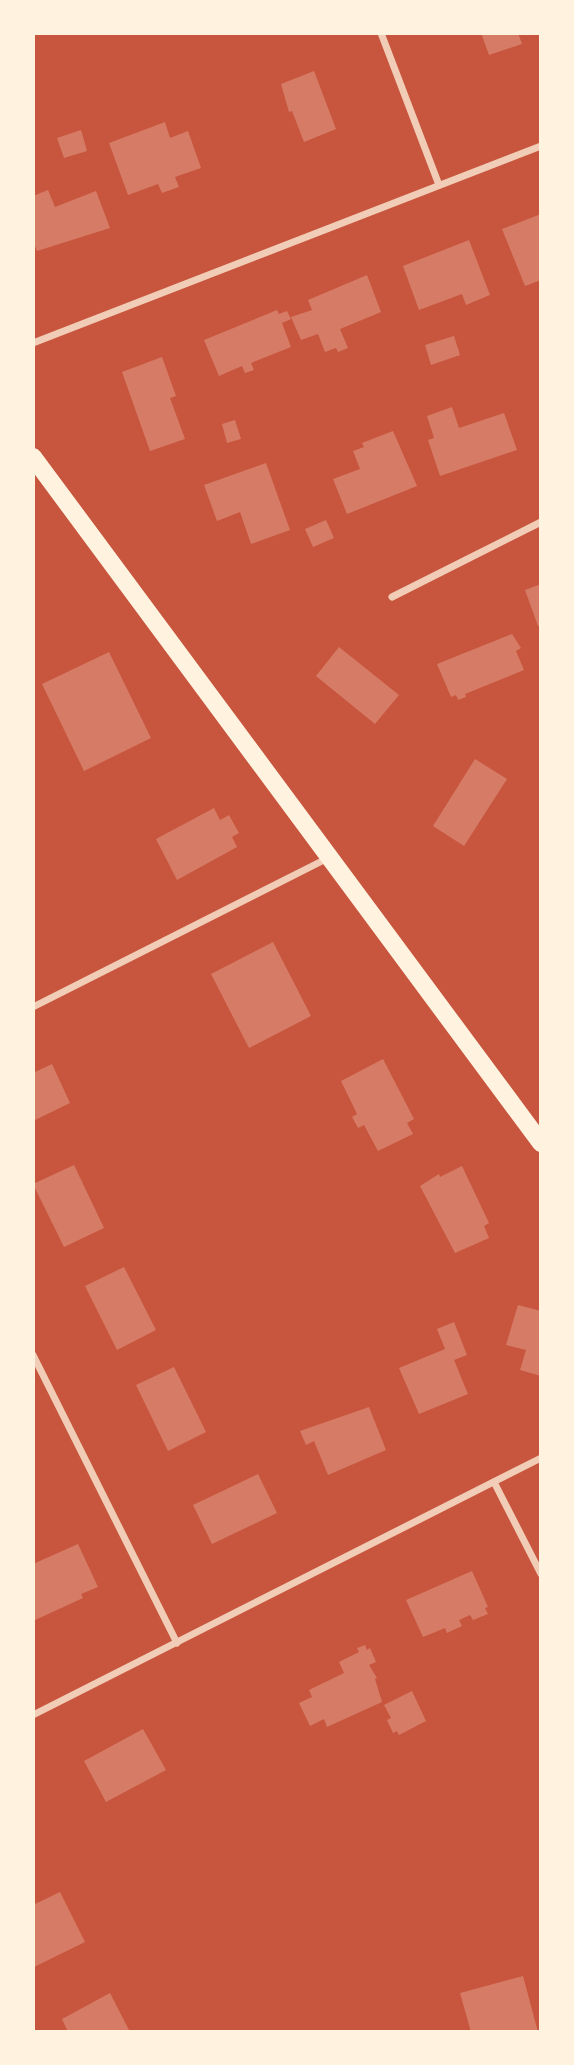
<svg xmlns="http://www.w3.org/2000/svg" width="574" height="2065" viewBox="0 0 574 2065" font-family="'Nunito Sans',sans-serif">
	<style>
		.building { fill: #d67c66 }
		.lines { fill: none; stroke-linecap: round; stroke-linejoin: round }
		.minor { stroke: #f1ccb7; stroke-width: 7 }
		.primary { stroke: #fff3e0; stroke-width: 18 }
	</style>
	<rect width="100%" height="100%" fill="#c8553d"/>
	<g class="building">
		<path d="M481,33h37l4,11 -33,11z"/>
		<path d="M314,71l22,58 -32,13 -12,-31 -3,1 -8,-28z"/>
		<path d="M165,122l5,16 18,-7 13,37 -26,9 4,10 -17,6 -4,-9 -30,11 -19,-52z"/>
		<path d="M81,130l6,21 -23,7 -7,-20z"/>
		<path d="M48,190l7,17 41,-16 14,37 -73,23 -4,-10v-45z"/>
		<path d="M541,214v66l-16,6 -23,-57z"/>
		<path d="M469,240l21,55 -24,10 -4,-11 -43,16 -16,-44z"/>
		<path d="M367,275l14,37 -41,17 8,19 -10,4 -2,-4 -11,4 -7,-18 -17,6 -10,-23 21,-7 -4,-10z"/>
		<path d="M277,310l2,4 8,-3 4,8 -9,4 9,24 -40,16 3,7 -9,3 -3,-7 -23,10 -15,-36z"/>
		<path d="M454,336l6,19 -29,10 -6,-20z"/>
		<path d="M162,357l14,39 -6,2 15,41 -35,12 -28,-79z"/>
		<path d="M452,407l7,21 45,-15 13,37 -77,26 -12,-36 6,-2 -7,-22z"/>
		<path d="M235,420l6,19 -14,4 -5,-19z"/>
		<path d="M393,431l24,55 -70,28 -14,-35 27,-10 -7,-18 11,-4 -2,-4z"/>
		<path d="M266,463l24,67 -39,14 -11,-32 -23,9 -13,-36z"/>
		<path d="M326,520l8,18 -21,9 -8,-18z"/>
		<path d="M541,584v41l-3,1 -13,-36z"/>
		<path d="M512,634l9,14 -5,3 8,19 -59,24 1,3 -8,3 -2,-5 -5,2 -14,-33z"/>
		<path d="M339,647l60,48 -24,29 -59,-48z"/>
		<path d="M109,652l42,86 -67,33 -42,-87z"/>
		<path d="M475,759l32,20 -43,67 -31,-20z"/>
		<path d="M214,808l6,12 9,-5 10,18 -7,4 5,10 -60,33 -21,-41z"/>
		<path d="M273,942l38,74 -62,32 -38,-74z"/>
		<path d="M383,1059l31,60 -7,4 6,11 -35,17 -14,-26 -6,3 -6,-11 5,-3 -16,-33z"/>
		<path d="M52,1064l18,39 -37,18v-48z"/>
		<path d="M74,1165l30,63 -40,19 -31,-63z"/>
		<path d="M462,1166l27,57 -5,3 5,12 -34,15 -35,-67 19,-12 1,3z"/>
		<path d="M124,1267l32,63 -39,20 -32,-64z"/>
		<path d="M518,1305l23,6v65l-21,-6 6,-20 -20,-5z"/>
		<path d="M454,1322l13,33 -13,5 14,34 -49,20 -20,-46 46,-19 -8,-20z"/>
		<path d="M174,1367l32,65 -38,19 -32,-66z"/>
		<path d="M369,1407l17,43 -58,25 -14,-34 -8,4 -6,-14z"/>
		<path d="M258,1474l19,39 -65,31 -19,-39z"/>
		<path d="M78,1544l20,43 -17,7 2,4 -50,23v-57z"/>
		<path d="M472,1571l16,36 -3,1 3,6 -15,6 -3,-5 -11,5 3,6 -15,7 -2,-5 -22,9 -17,-37z"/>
		<path d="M365,1645l2,5 3,-2 6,14 -7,3 8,13 -2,1 7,23 -55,25 -3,-8 -14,7 -11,-23 13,-6 -3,-7 35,-17 -5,-11 20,-10 -2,-4z"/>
		<path d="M412,1691l14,30 -27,14 -2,-4 -4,2 -6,-13 4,-2 -7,-13z"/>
		<path d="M143,1729l23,41 -60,32 -22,-41z"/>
		<path d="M60,1892l25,50 -51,25 -1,-62z"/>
		<path d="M523,1976l15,56h-67l-11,-39z"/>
		<path d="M110,1993l20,39h-62l-6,-13z"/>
	</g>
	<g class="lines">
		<g class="minor">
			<path d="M381,33l58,152"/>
			<path d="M33,343l508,-197"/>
			<path d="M392,597l149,-75"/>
			<path d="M33,1007l297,-150"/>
			<path d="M33,1355l144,288"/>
			<path d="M494,1482l47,92"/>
			<path d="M33,1715l508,-257"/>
		</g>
		<path class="primary" d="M33,457l508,686"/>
	</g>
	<rect width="574" height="2065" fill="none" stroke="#fff3e0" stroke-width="70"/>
</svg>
